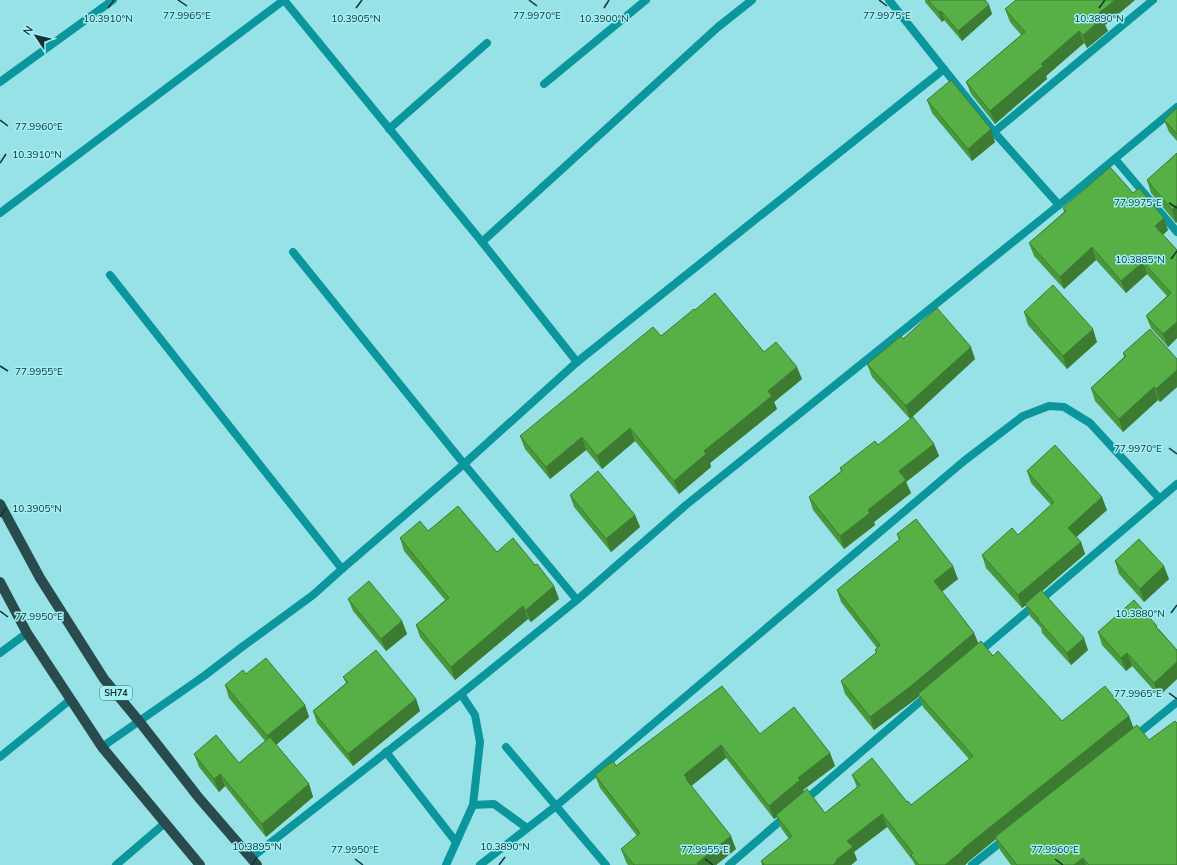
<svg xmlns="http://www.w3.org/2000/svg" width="1177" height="865" viewBox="0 0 1177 865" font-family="Mulish,sans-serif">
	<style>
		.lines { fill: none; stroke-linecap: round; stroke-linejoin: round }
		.street { stroke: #0b969d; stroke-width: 8 }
		.primary { stroke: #2a4b4d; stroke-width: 10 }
		.wall { fill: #4a973c }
		.shaded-wall { fill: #3c7b31 }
		.building { fill: #56b046; stroke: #3c7b31 }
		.ticks { fill: none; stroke: #123234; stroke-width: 1.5 }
		.labels { text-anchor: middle; stroke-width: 3; stroke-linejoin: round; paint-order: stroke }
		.shield { fill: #a3f0f4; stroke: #3e6b6e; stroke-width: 1 }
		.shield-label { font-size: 9px; font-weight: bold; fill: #123234 }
		.ticks-label { font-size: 10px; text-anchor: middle; fill: #123234; stroke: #a3f0f4; stroke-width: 3; stroke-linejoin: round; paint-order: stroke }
	</style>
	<rect width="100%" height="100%" fill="#97e2e7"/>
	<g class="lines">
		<g class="street">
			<path d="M284,0l198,242 95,120"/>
			<path d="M889,0l105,132 65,73"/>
			<path d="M0,82l113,-82"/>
			<path d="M544,84l102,-84"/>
			<path d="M389,129l98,-86"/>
			<path d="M994,132l159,-132"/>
			<path d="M1115,159l62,73"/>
			<path d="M0,213l284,-213"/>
			<path d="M482,242l236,-215 34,-27"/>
			<path d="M293,252l171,212 113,136"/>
			<path d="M110,275l232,294"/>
			<path d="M0,653l27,-20"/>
			<path d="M978,653l199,-169"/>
			<path d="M461,694l14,21 5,27 -7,63 21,-1 33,24"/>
			<path d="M1134,737l43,-35"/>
			<path d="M102,747l102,-71 38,-29 71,-52 29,-26 122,-105 113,-102 367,-293"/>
			<path d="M506,747l100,118"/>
			<path d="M386,752l70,90"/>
			<path d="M0,757l70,-57"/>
			<path d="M804,801l125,-107"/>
			<path d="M251,858l210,-164 116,-94 109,-95 373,-300 118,-98"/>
			<path d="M116,865l49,-42"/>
			<path d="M446,865l27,-60"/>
			<path d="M480,865l76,-59 408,-345 59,-45 26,-10 15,1 26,16 69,75"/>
			<path d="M729,865l57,-49"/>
			<path d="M972,865l34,-27"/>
		</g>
		<g class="primary">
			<path d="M0,504l40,74 64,101 35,42 60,77 58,67"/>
			<path d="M0,582l27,51 75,114 98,118"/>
		</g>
	</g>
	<g class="wall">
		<path d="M925,0h60l4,5 3,9 -30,27 -18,-21 -2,2 -17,-20z"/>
		<path d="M1016,0h119l-30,25 3,6 -21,17 -3,-5 -38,33 1,3 -52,45 -24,-30 -5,-12 55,-47 -11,-13 -5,-13z"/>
		<path d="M927,100l68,42 -23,19 -40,-48z"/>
		<path d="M1177,108v33l-8,-9 -5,-12z"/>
		<path d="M1177,153l-1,70 -25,-30 -4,-13z"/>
		<path d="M1133,193l35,37 -5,5 14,15v88l-9,9 -17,-19 -5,-12 21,-20 -20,-22 -21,19 -30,-33 -32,29 -30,-33 -5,-13 35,-31 -1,-4z"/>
		<path d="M695,310l69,42 38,27 -28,23 3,7 -67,54 1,4 -32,27 -44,-53 -33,28 -16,-19 -36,29 -25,-30 -5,-13 141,-100z"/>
		<path d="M1024,312l73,30 -30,27 -39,-44z"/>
		<path d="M903,339l72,20 -65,60 -38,-42 -5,-13z"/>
		<path d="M1123,353l54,6v28l-17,15 -2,-2 -35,32 -28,-31 -4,-13 33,-31z"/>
		<path d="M934,444l5,12 -33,26 5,11 -37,29 1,3 -31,24 -31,-39 -4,-13 32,-26 -1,-3z"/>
		<path d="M1027,471l80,39 -31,27 5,5 4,12 -43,37 46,59 -17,15 -29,-32 -1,-5 -11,-12 -4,-11 -4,3 -36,-40 -4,-13 36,-20 33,-30 -20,-22z"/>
		<path d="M570,495l65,20 5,12 -29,25 -37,-45z"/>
		<path d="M428,531l69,21 38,13 19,21 5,13 -28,23 -3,-3 -73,61 -35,-43 -4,-12 29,-25 -41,-49 -4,-13z"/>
		<path d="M897,534l61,45 -16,13 32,41 4,10 15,13 69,65 67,-5 48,149h-166l-11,-15 -4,-11 -27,22 -4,4h-50l-2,-4 -26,-34 -33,25 3,8 -6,5h-89l-1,-4 28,-22 -8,-11 -4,-11 -3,2 -48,-61 -35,28 45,63 -20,16h-88l-2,-3 -5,-13 16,-13 -37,-48 -5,-13 21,-9 144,-32 70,19 5,13 -32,24 1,1 21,22 32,-26 -5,-12 59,30 58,-46 -46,-52 -4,-11 -45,34 -29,-36 -4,-13 35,-28 -1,-3 2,-2 -36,-46 -4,-12 62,-50z"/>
		<path d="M1115,561l54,18 -25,23 -25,-28z"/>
		<path d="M348,599l54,22 5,13 -21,17 -33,-40z"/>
		<path d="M1159,629l18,21v29l-18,17 -27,-30 -6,5 -24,-26 -4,-13z"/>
		<path d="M246,674l59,31 4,12 -33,28 33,39 4,13 -47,40 -41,-51 -6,6 -20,-25 -5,-13 45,9 26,-22 -36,-43 -4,-13z"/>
		<path d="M343,677l73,22 4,12 -67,55 -36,-43 -4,-12 33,-28z"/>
	</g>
	<g class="shaded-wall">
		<path d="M1115,0h20l-30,25 3,6 -21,17 -4,-13 16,-22z"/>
		<path d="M989,5l3,9 -30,27 -4,-10z"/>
		<path d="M941,11l3,9 -2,2 -3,-10z"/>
		<path d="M1079,31l5,12 -38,33 1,3 -52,45 -5,-13 51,-47z"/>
		<path d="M991,129l4,13 -23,19 -4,-12z"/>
		<path d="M1177,205v17l-1,1 -4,-13z"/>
		<path d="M1164,218l4,12 -9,8 -4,-12z"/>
		<path d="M1092,247l4,13 -32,29 -4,-12z"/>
		<path d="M1143,262l4,12 -21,19 -5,-12z"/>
		<path d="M1177,322v16l-9,9 -5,-13z"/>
		<path d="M1093,329l4,13 -30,27 -4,-13z"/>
		<path d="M971,347l4,12 -65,60 -4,-13z"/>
		<path d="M797,367l5,12 -28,23 3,7 -67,54 1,4 -32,27 -5,-13 30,-30 64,-60z"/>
		<path d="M1177,370v17l-17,15 -4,-13z"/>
		<path d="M1154,387l4,13 -35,32 -4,-13z"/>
		<path d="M630,428l5,13 -33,28 -5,-13z"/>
		<path d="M582,437l4,13 -36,29 -4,-12z"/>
		<path d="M934,444l5,12 -33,26 5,11 -37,29 1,3 -31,24 -4,-13 28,-26 31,-39z"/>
		<path d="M1102,497l5,13 -34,30 -5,-12z"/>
		<path d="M635,515l5,12 -29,25 -5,-13z"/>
		<path d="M1081,542l4,12 -59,51 -1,-1 1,1 -4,3 -4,-13z"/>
		<path d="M953,566l5,13 -20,15 -4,-13z"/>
		<path d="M1164,566l5,13 -25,23 -4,-13z"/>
		<path d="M554,586l5,13 -28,23 -5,-12z"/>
		<path d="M523,606l5,13 -73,61 -4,-13z"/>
		<path d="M402,621l5,13 -21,17 -5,-12z"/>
		<path d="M974,633l5,12 -61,49 1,2 -3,3 -42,31 -4,-13z"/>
		<path d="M1084,638l4,12 -17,15 -4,-12z"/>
		<path d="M1127,653l5,13 -6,5 -5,-13z"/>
		<path d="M1177,662v17l-18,17 -5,-13z"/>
		<path d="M416,699l4,12 -67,55 -5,-12z"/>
		<path d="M305,705l4,12 -38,32 -4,-13z"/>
		<path d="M1129,716l5,13 -139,108 1,2 -27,22 -4,4h-20l19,-17z"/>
		<path d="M721,745l5,13 -36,29 1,5 -7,-17z"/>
		<path d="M830,753l5,13 -32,24 2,3 -29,22 1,2 -3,2 -5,-13 29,-28z"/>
		<path d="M220,774l5,12 -6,6 -5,-13z"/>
		<path d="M309,784l4,13 -47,40 -4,-13z"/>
		<path d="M882,814l5,13 -33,25 3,8 -6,5h-18l14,-24z"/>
		<path d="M731,836l5,13 -20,16h-18l-1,-2z"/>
		<path d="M1083,858l3,7h-12z"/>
	</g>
	<g class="building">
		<path d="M928,0h57l4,5 -31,26 -17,-20 -2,1z"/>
		<path d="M1016,0h99l-16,13 4,5 -20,17 -4,-4 -38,33 2,2 -53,45 -24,-29 59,-50 -20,-23z"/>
		<path d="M951,80l40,49 -23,20 -41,-49z"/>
		<path d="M1177,108v26l-13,-14z"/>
		<path d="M1177,153v52l-5,5 -25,-30z"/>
		<path d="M1110,167l23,26 6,-5 25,30 -9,8 22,24v72l-14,12 -17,-18 25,-23 -28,-31 -22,19 -29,-34 -32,30 -31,-34 37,-32 -3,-3z"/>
		<path d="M1053,285l40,44 -30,27 -39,-44z"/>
		<path d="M715,293l49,59 12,-10 21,25 -29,24 4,5 -68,55 2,3 -32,27 -44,-53 -33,28 -15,-19 -36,30 -26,-31 133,-109 8,9 33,-27 1,1z"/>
		<path d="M937,308l34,39 -65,59 -39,-42 34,-28 2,3z"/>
		<path d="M1150,329l27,30v11l-21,19 -2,-2 -35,32 -28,-31 35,-32 -3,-3z"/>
		<path d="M913,417l21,27 -35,27 7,9 -38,30 2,3 -30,23 -31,-39 33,-26 -2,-3 35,-27 3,4z"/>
		<path d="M1055,445l47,52 -34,31 13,14 -63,53 -36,-40 30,-27 6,7 36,-33 -27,-31z"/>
		<path d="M598,471l37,44 -29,24 -36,-44z"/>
		<path d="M458,506l39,46 16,-14 22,27 2,-1 17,22 -28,24 -3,-4 -72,61 -35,-42 33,-27 -49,-60 20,-17 8,10z"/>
		<path d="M916,519l37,47 -19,15 40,52 -63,53 -41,31 -29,-36 36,-29 -2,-2 5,-5 -43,-55 63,-51 -3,-5z"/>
		<path d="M1139,539l25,27 -24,23 -25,-28z"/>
		<path d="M369,581l33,40 -21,18 -33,-40z"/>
		<path d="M1041,590l43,48 -17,15 -29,-33 1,-1 -14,-15z"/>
		<path d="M1134,600l23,26 -1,1 21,23v12l-23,21 -27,-30 -6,5 -23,-26z"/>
		<path d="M981,641l12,15 5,-5 64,70 43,-35 24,30 -165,132 -2,3 -17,14h-26l-8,-10 2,-2 -31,-39 -35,27 6,6 -17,13 1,1 -4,4h-71l2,-1 -3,-3 31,-25 -16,-21 31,-26 18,24 35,-28 -8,-10 20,-17 35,44 1,-1 3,4 62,-49 -55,-62z"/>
		<path d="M376,650l40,49 -68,55 -35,-43 35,-29 -5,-5z"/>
		<path d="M266,658l39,47 -38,31 -42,-51 18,-15 3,4z"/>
		<path d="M722,686l38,48 34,-27 36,46 -32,25 2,2 -31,26 -48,-61 -37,30 3,3 -1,1 45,57 -34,27 1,2h-64l-13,-16 19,-16 -45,-58 18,-14 3,5z"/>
		<path d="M1175,721l2,2v142h-88l-6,-7 -9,7h-57l-22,-28 142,-112 12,15z"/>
		<path d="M216,735l23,28 31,-26 39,47 -47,40 -42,-50 -6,5 -20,-25z"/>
	</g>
	<path class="ticks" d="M178,0l9,6M529,0l8,6M879,0l8,6M108,8l6,-8M356,8l6,-8M604,8l5,-8M1099,8l6,-8M0,120l8,6M0,163l6,-9M1169,203l8,5M1171,259l6,-8M0,366l8,5M1169,448l8,6M0,517l6,-9M0,611l8,6M1171,613l6,-8M1169,693l8,6M355,859l8,6M705,859l8,6M1055,859l8,6M252,865l5,-8M499,865l6,-8"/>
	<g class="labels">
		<rect class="shield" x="100" y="686" width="32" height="14" rx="3"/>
		<g class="shield-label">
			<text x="116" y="696">SH74</text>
		</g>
	</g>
	<g class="ticks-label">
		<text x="887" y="19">77.9975°E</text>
		<text x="537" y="19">77.9970°E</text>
		<text x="187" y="19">77.9965°E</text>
		<text x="108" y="22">10.3910°N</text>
		<text x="356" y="22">10.3905°N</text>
		<text x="604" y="22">10.3900°N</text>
		<text x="1099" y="22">10.3890°N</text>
		<text x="39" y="130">77.9960°E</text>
		<text x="37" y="158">10.3910°N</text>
		<text x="1138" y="206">77.9975°E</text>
		<text x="1140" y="263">10.3885°N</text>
		<text x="39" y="375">77.9955°E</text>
		<text x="1138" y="452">77.9970°E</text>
		<text x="37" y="512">10.3905°N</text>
		<text x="1140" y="617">10.3880°N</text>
		<text x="39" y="620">77.9950°E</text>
		<text x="1138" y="697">77.9965°E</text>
		<text x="257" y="850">10.3895°N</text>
		<text x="505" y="850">10.3890°N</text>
		<text x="355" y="853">77.9950°E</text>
		<text x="705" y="853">77.9955°E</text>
		<text x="1055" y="853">77.9960°E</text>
	</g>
	<g transform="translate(36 36) rotate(305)" stroke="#a3f0f4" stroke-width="3" paint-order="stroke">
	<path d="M0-3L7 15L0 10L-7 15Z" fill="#123234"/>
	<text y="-6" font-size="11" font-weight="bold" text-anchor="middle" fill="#123234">N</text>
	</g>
</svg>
